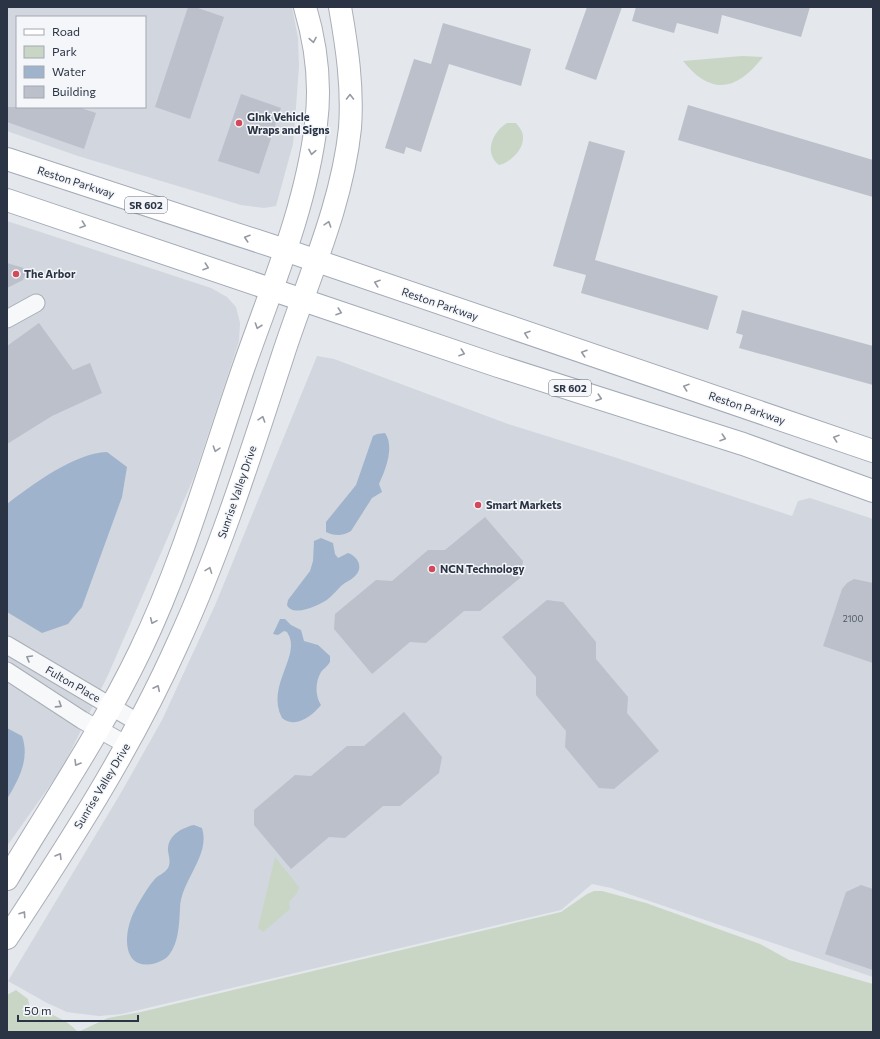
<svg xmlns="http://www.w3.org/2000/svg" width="880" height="1039" viewBox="0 0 880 1039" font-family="Commissioner,sans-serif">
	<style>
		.built { fill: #d2d6de; fill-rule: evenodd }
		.green { fill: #c9d6c5 }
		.water { fill: #9fb4cc }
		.building { fill: #bbc0ca }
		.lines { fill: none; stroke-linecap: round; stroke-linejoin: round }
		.minor-casing { stroke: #a9aeb7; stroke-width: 19 }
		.secondary-casing { stroke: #a9aeb7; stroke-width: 24 }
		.primary-casing { stroke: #a3abb8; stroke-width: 24 }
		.minor { stroke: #f7f8fa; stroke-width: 17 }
		.secondary { stroke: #fff; stroke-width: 22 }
		.primary { stroke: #fff; stroke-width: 22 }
		.oneway { stroke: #959aa2 }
		.oneway2 { stroke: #9196a0 }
		.poi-dot { fill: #d1495b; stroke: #f4f6f9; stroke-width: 1.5 }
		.labels { text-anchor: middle; stroke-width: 3; stroke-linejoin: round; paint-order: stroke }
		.number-label { font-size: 9px; fill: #4f5766 }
		.shield { fill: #f4f6f9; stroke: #676e7b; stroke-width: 1 }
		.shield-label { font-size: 10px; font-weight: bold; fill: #2b3445 }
		.poi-label { font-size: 11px; font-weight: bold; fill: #2b3445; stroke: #f4f6f9; text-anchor: start }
		.street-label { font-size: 11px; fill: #2b3445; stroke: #f4f6f9 }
	</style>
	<rect width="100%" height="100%" fill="#e4e7ec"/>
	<g class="built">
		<path d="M7,7h285l6,31 1,28 -3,41 -3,37 -17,62 -12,2 -23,-3 -163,-49 -71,-25zM17,17h128v90h-128z"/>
		<path d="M7,221l204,67 16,9 9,10 4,16 -1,18 -45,136 -86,198 -45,92 -56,79z"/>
		<path d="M317,356l17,3 174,65 106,33 178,59 6,-15 12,-3 63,21v458l-262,-89 -19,-4 -31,26 -439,104 -23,2 -32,-4 -20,-9 -39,-22 114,-190 40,-71 54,-117z"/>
	</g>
	<g class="green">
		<path d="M742,56l21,1c-26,33 -51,40 -80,4z"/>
		<path d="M507,123h9c3,4 7,8 7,14 1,12 -13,26 -24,28 -16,-13 -6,-33 8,-42z"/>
		<path d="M275,857l24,30 -2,6 -8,9 1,7 -27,23 -5,-4z"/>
		<path d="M594,891h8l44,12 114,41 29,16 84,24v48h-866v-37l9,-5 12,9 2,11c18,1 36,9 48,22l30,-14 33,-6 420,-100 26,-18z"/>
	</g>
	<g class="water">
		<path d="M385,433c10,14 0,38 -6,51l3,8 -10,6 -21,33c-8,5 -17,5 -25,1v-10l30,-37 17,-49 4,-2z"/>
		<path d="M107,452l20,15 -5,30 -40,110 -14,17 -26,9 -35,-21v-108c25,-19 67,-51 100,-52z"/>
		<path d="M321,538l12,5 2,11 3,4 10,-5c11,4 16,16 6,24 -4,4 -9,5 -13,9 -4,4 -8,9 -13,13 -8,6 -35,19 -41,6l1,-5 22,-29 3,-10 1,-20z"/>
		<path d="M280,619h5l6,6 10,5 3,11 14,4 12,11v6c-2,4 -7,7 -9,10 -6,10 -6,24 0,33 -9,11 -25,24 -39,13 -17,-33 21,-63 5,-86l-3,-1 -6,4 -5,-1z"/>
		<path d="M7,728l15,8c8,23 -3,43 -15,63z"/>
		<path d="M194,825l8,3c9,28 -22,53 -22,81 -1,15 -1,33 -11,46 -3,4 -8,6 -13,8 -31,9 -33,-23 -25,-44 3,-9 16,-31 23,-39 4,-5 10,-6 14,-12 3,-5 1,-11 0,-17 -1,-15 13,-23 26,-26z"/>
	</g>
	<g class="building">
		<path d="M188,7h7l29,10 -34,102 -35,-12z"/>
		<path d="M587,7h35l-26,73 -31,-11z"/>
		<path d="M636,7h174l-9,30 -79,-22 -4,19 -41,-11 -3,10 -42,-12z"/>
		<path d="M443,23l88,26 -10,37 -72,-22 -28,88 -15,-5 -2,7 -19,-6 29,-89 17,5z"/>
		<path d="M241,94l40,14 -22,66 -41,-13z"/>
		<path d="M688,105l185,55v37l-195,-57z"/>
		<path d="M7,107h71l18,6 -12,36 -77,-27z"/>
		<path d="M589,141l36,10 -30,109 123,36 -10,34 -127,-37 5,-18 -33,-9z"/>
		<path d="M7,263l20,6 -4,11 -16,8z"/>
		<path d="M742,310l131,36v39l-134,-37 4,-13 -7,-2z"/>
		<path d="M39,323l34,47 17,-7 12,30 -50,23 -45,28v-98z"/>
		<path d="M485,517l38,44 -3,17 -40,33h-16l-38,32 -16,-1 -38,32 -38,-45 1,-15 41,-34 16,1 36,-31h17z"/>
		<path d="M854,579l19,4v80l-50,-17 19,-57 5,-6z"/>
		<path d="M547,600l16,2 33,40v17l32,38 -1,16 32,38 -45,38 -15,-1 -34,-41 1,-16 -30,-36v-18l-34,-40z"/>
		<path d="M404,712l38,45 -3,16 -39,33h-17l-38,32 -16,-1 -38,32 -37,-44v-15l41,-35 16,1 36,-30h17z"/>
		<path d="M861,885l12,4v81l-48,-16 21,-62z"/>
	</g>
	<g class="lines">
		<g class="minor-casing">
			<g id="minor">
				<path d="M7,319l29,-16"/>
				<path d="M7,645l132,78"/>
				<path d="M7,671l75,49 45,25"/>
			</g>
		</g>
		<g class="secondary-casing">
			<g id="secondary">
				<path d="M7,879c45,-75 95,-149 133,-228 43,-89 70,-186 102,-279 28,-81 64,-163 74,-248 5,-39 0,-80 -11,-117"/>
				<path d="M7,938c62,-94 124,-190 170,-293 43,-93 74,-192 106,-290 24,-74 59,-149 67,-227 3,-41 -3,-81 -10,-121"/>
			</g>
		</g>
		<g class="primary-casing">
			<g id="primary">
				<path d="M7,159l278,91 588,201"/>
				<path d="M7,200l491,166 245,78 130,47"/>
			</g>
		</g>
		<use href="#minor" class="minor"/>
		<use href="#secondary" class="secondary"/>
		<use href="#primary" class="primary"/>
	</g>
	<defs><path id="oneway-chevron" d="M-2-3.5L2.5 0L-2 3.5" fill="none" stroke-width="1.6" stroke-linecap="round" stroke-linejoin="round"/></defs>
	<g class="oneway">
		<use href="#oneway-chevron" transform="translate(313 40) rotate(80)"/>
		<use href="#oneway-chevron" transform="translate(350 97) rotate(-90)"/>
		<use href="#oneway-chevron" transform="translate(312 152) rotate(100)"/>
		<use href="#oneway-chevron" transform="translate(328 224) rotate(-72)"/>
		<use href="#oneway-chevron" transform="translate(83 225) rotate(19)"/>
		<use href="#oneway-chevron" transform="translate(247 238) rotate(-162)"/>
		<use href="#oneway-chevron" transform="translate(206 267) rotate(19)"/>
		<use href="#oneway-chevron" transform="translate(377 283) rotate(-161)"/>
		<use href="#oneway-chevron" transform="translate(339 312) rotate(19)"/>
		<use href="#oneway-chevron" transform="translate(258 326) rotate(109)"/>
		<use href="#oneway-chevron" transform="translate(527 334) rotate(-161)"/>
		<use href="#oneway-chevron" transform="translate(462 353) rotate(19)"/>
		<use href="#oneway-chevron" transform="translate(584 353) rotate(-162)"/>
		<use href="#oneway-chevron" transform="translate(686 387) rotate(-161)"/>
		<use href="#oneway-chevron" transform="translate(599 398) rotate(18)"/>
		<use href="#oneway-chevron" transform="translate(262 419) rotate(-72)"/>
		<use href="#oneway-chevron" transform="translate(723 438) rotate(18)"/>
		<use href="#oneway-chevron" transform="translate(836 438) rotate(-161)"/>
		<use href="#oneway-chevron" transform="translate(216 449) rotate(108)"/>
		<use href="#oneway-chevron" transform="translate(209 570) rotate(-69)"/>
		<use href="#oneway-chevron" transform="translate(153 621) rotate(114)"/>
		<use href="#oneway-chevron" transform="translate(157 688) rotate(-64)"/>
		<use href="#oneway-chevron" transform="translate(77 763) rotate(121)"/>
		<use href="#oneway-chevron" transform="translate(59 856) rotate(-59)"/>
		<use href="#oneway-chevron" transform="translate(23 914) rotate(-56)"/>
	</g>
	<g class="oneway2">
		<use href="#oneway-chevron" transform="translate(29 658) rotate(-150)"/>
		<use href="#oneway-chevron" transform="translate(59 705) rotate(33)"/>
	</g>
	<g class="poi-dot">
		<circle cx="239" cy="123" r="4"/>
		<circle cx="16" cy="274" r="4"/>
		<circle cx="478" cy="505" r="4"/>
		<circle cx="432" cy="569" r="4"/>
	</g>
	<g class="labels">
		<g class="number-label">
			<text x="853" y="622">2100</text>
		</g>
		<g class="shield">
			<rect x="125" y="197" width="42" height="16" rx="3"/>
			<rect x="549" y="380" width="42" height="16" rx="3"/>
		</g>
		<g class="shield-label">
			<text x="146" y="209">SR 602</text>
			<text x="570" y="392">SR 602</text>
		</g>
		<g class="poi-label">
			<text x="247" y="121">GInk Vehicle<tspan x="247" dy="13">Wraps and Signs</tspan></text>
			<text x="24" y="278">The Arbor</text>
			<text x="486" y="509">Smart Markets</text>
			<text x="440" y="573">NCN Technology</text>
		</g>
		<g class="street-label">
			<text transform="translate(76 182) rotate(18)" y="4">Reston Parkway</text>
			<text transform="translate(440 304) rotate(19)" y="4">Reston Parkway</text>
			<text transform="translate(747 408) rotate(19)" y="4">Reston Parkway</text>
			<text transform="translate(237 492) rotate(-71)" y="4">Sunrise Valley Drive</text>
			<text transform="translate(73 684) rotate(30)" y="4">Fulton Place</text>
			<text transform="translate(102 786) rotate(-59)" y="4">Sunrise Valley Drive</text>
		</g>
	</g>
	<rect width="880" height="1039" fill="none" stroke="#2b3445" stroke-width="16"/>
	<rect x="16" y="16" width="130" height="92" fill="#f4f6f9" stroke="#a4a8b1"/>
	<rect x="24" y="29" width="20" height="6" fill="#ffffff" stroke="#a4a8b1"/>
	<text x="52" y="36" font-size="12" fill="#2b3445">Road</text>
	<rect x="24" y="46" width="20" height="12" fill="#c9d6c5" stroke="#a4a8b1"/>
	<text x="52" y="56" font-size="12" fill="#2b3445">Park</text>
	<rect x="24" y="66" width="20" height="12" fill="#9fb4cc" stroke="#a4a8b1"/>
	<text x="52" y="76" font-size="12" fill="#2b3445">Water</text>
	<rect x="24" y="86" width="20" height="12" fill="#bbc0ca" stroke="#a4a8b1"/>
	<text x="52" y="96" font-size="12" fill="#2b3445">Building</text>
	<path d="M18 1015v6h120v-6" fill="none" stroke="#2b3445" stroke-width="2"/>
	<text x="24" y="1015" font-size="12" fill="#2b3445" stroke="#f4f6f9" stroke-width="3" paint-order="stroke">50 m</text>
</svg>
